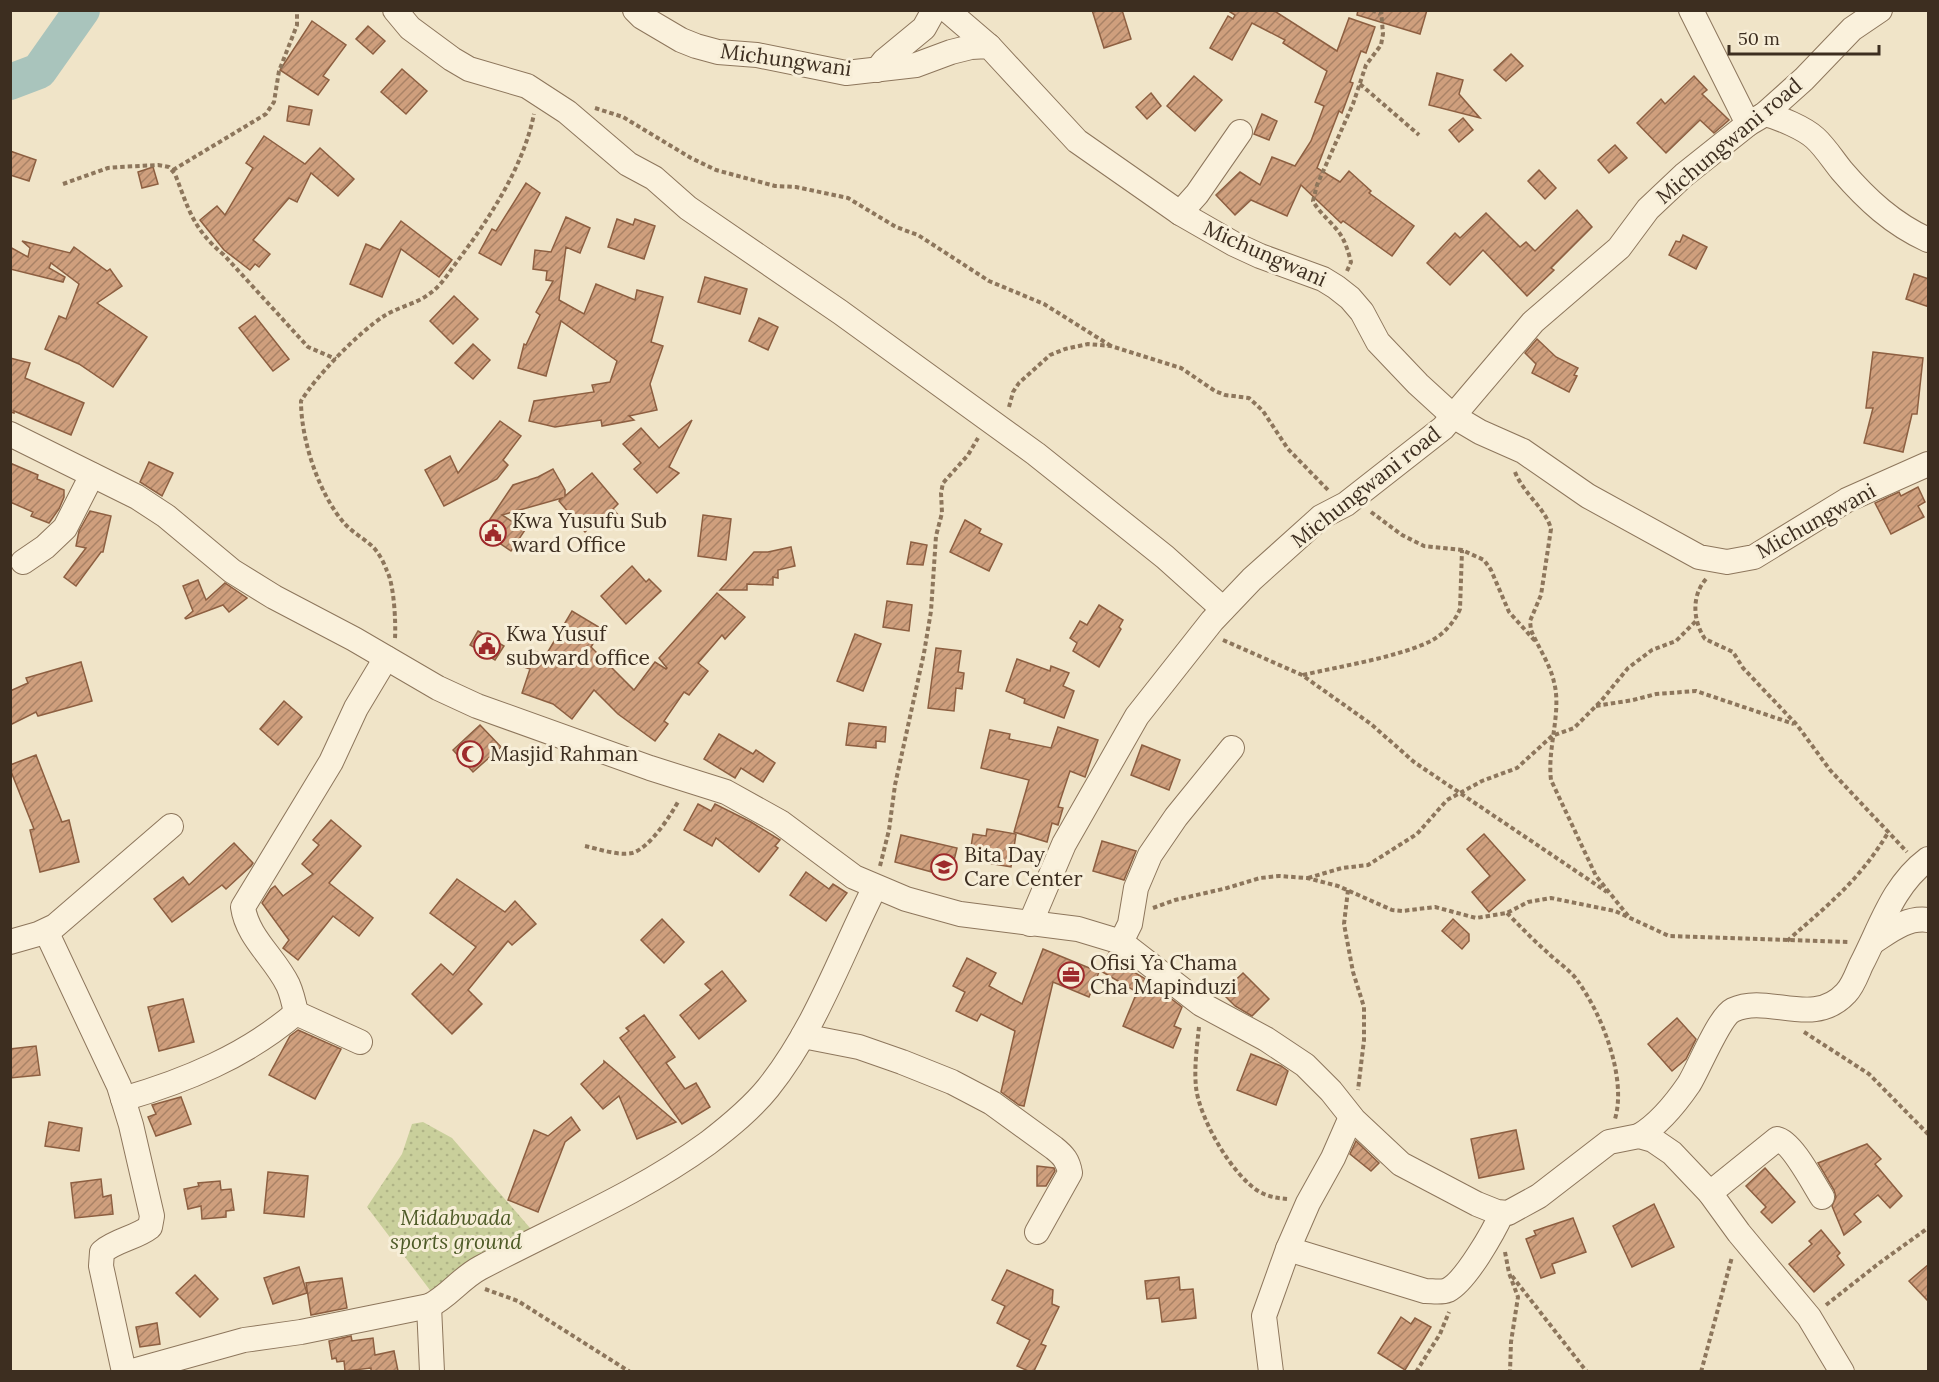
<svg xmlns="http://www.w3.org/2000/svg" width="1939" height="1382" viewBox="0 0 1939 1382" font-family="Lora,serif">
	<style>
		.park { fill: url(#park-dots) }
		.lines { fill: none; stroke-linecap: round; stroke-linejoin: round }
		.river { stroke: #a9c4bc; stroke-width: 36 }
		.building { fill: url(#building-hatch); stroke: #8d5f41; stroke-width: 1.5 }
		.minor-casing { stroke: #8d765c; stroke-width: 26 }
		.path { stroke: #8d765c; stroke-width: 4; stroke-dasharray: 4.5 3; stroke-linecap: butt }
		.minor { stroke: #faf1dc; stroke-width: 24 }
		.labels { text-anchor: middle; stroke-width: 6; stroke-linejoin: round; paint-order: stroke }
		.street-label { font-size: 21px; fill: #3d2e20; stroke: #f7eed8 }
		.poi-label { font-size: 21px; fill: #3d2e20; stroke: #f7eed8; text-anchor: start }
		.park-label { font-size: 21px; font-style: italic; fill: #4d5a26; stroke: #f7eed8 }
	</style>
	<defs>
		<pattern id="park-dots" width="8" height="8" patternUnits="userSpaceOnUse" patternTransform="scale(1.5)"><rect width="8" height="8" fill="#c9cf9b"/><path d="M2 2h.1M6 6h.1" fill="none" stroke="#aeb285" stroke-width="1.8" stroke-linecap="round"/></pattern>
		<pattern id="building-hatch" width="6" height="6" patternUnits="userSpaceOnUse" patternTransform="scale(1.5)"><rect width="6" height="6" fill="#cf9f7d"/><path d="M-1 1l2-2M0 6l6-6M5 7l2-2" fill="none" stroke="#a98266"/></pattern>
	</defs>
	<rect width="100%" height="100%" fill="#f0e4c8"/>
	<path class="park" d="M423,1122l29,16 91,105 -71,44 -33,15 -72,-95 35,-53 10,-30z"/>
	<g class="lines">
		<path class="river" d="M10,82l29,-11 43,-61"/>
	</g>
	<g class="building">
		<path d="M1092,10h30l9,29 -27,9z"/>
		<path d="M1227,10h46l64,41 12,-33 26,9 -9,26 -5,-2 -11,31 3,1 -11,30 -3,-2 -22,57 23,14 9,-11 22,20 -2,2 45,33 -22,30 -49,-35 -2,2 -40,-38 -14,31 -36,-16 -16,15 -19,-20 24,-23 20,13 12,-28 23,9 16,-25 13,-35 -9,-4 12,-31 -44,-28 2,-3 -33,-17 -20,37 -22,-12 18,-32 5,3 2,-4z"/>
		<path d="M1358,10h69l-7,24 -63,-19z"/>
		<path d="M312,21l34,24 -23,31 6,4 -11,15 -38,-25z"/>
		<path d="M368,26l17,15 -12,13 -17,-15z"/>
		<path d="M1511,54l12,12 -17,15 -12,-11z"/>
		<path d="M402,69l25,22 -21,23 -25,-22z"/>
		<path d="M1437,73l26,7 -4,14 21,24 -51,-13z"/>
		<path d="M1194,76l28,24 -27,31 -28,-25z"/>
		<path d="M1694,76l13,14 -5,4 27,26 -15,13 -14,-13 -34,33 -29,-30 24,-24 4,5z"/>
		<path d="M1151,93l10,13 -14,13 -11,-12z"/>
		<path d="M289,106l23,4 -3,15 -22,-4z"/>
		<path d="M1262,114l15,7 -8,19 -15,-6z"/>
		<path d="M1463,118l10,12 -14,12 -10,-12z"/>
		<path d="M264,136l41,28 15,-16 34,31 -16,17 -27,-23 -14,29 -8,-4 -36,42 17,14 -11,13 -4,-3 -5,6 -26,-20 -24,-30 17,-14 8,9 28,-47 -7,-5z"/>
		<path d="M1615,145l12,13 -18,15 -11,-13z"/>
		<path d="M10,151l26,9 -7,21 -19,-6z"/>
		<path d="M153,167l5,17 -16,4 -4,-16z"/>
		<path d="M1539,170l17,18 -11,11 -17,-18z"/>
		<path d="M526,183l14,10 -39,72 -22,-12 13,-24 4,2z"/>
		<path d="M1577,210l15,17 -41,41 3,2 -27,26 -44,-46 -33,35 -23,-22 28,-30 5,5 26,-25 34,34 6,-5 9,9z"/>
		<path d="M566,217l24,11 -10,25 -14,-6 -7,53 25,14 12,-30 39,16 2,-10 26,7 -12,45 12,4 -13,38 7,26 -28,6 5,4 -32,6 -1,-6 -46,7 -26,-6 5,-20 60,-9 -2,-7 18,-3 7,-21 -56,-40 -15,55 -28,-8 6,-24 2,1 14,-30 -4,-3 17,-31 -7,-1 1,-9 -14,-2 2,-19 16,2z"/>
		<path d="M617,219l16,6 2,-6 20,7 -11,33 -36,-12z"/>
		<path d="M401,221l51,39 -13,17 -38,-28 -19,48 -32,-13 16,-40 14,6z"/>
		<path d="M1683,235l24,12 -11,22 -27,-14 7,-14 4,1z"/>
		<path d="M22,241l48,12 4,-6 33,24 3,-2 12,17 -25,17 50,34 -34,50 -34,-23 -34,-15 14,-33 7,3 13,-35 -28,-21 -2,5 16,9 -2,5 -53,-13v-22l18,10 2,-9z"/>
		<path d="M1914,274l15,5v28l-23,-8z"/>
		<path d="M705,277l42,12 -7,25 -42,-12z"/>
		<path d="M454,296l24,23 -25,25 -23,-23z"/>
		<path d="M255,316l34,43 -16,12 -34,-43z"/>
		<path d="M759,318l19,9 -10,23 -19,-9z"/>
		<path d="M1537,339l19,18 22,11 -4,7 3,1 -8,16 -37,-19 4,-9 -11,-11z"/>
		<path d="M473,344l17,16 -17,19 -18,-16z"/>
		<path d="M1873,352l50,6 -6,56h-5l-9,38 -39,-9 9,-35h-7z"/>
		<path d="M10,358l20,5 -5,15 59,25 -13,32 -57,-24v2l-4,-1z"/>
		<path d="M692,420l-23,47 10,6 -22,20 -23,-24 7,-6 -18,-19 18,-16 18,20z"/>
		<path d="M500,421l21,15 -18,24 5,5 -11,14 -53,27 -19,-36 25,-14 8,17z"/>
		<path d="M149,462l24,11 -11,23 -22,-14z"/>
		<path d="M10,463l28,12 -1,4 27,11v7l-5,12 -10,14 -18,-7 2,-4 -23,-10z"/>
		<path d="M553,469l12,21v6l27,-23 26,31 -5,5 6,7 -12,10 -6,-8 -16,14 -26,-31 3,-3 -60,17 23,15 -14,21 -29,-20 31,-46 25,-8z"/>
		<path d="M1918,487l7,15 -7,4 6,11 -33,17 -16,-31 24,-11 2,4z"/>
		<path d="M90,511l21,5 -8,36h-2l-25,34 -12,-9 22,-29 -10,-2 3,-15z"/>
		<path d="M703,515l28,4 -5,41 -28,-4z"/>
		<path d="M965,520l16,9 -2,4 23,11 -13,27 -39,-19z"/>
		<path d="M911,542l16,3 -4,20 -16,-1z"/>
		<path d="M791,547l4,19 -17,4v8l-5,-1v8l-26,-1v6h-27l34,-38h14z"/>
		<path d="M632,566l14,16 3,-3 12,12 -35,33 -25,-28z"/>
		<path d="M198,580l8,20 19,-17 22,15 -18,14 -6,-7 -37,14 -1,-1 8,-7 -10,-25z"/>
		<path d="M717,593l28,24 -20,22 -3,-4 -24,28 10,8 -19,24 -5,-3 -20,29 4,3 -13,17 -37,-27 -24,-24 -22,29 -19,-15 -31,-11 8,-24 -6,-2 6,-17 16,5 26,-44 30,18 -11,18 43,43 21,-28 11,7 1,-1 -8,-10z"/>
		<path d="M887,601l25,4 -3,26 -26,-4z"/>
		<path d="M1099,605l24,15 -4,7 2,2 -22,38 -26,-16 4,-8 -7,-5 10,-17 7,4z"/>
		<path d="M478,631l26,15 -9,14 -25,-15z"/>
		<path d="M855,634l26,10 -18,47 -26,-10z"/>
		<path d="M936,648l25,3 -3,21 6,1 -2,16 -6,-1 -2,23 -26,-3z"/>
		<path d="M1017,659l33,12 1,-5 18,7 -6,13 11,5 -10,27 -40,-15 1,-4 -19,-8z"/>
		<path d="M81,662l11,39 -54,15 -2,-4 -26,13v-34l18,-8 -2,-5z"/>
		<path d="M284,701l18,16 -24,28 -18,-16z"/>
		<path d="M849,723l37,4 -1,15 -9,-1v7l-30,-3z"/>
		<path d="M480,725l21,22 -28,25 -20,-22z"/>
		<path d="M1058,727l40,13 -13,37 -15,-6 -12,36 5,1 -5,17 -6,-2 -5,19 -33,-10 15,-52 -48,-12 9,-38 20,4 -1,5 42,9z"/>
		<path d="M719,734l34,20 3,-4 19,13 -12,19 -22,-14 -6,10 -31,-19z"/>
		<path d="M1142,745l38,15 -11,30 -38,-15z"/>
		<path d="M36,755l26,67 7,-2 10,42 -39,10 -10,-42 4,-1 -24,-60v-4z"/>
		<path d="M698,804l13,7 4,-7 36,18 29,18 -5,6 3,2 -19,24 -43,-34 -4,8 -28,-16z"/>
		<path d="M331,820l30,26 -32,37 44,35 -14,18 -26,-20 -35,44 -15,-12 6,-8 -27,-37 9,-14 4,-3 8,10 30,-22 -11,-10 17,-19 -6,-5z"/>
		<path d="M987,829l29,5 -5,33 -42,-7 4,-26 13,2z"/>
		<path d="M1484,834l41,46 -36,32 -17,-20 18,-16 -23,-27z"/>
		<path d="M901,835l56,13 -7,29 -55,-15z"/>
		<path d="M1102,841l34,10 -12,29 -31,-9z"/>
		<path d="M234,843l19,20 -2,3 -25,23 -4,-4 -50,37 -18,-23 29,-22 6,8z"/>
		<path d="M806,872l23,17 4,-5 14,9 -21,28 -36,-26z"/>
		<path d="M457,879l48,33 10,-11 21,23 -24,21 -4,-4 -40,49 14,14 -30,30 -40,-40 29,-30 12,11 23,-28 -46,-34z"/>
		<path d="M662,919l22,23 -20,21 -23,-23z"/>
		<path d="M1453,919l16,15v7l-7,8 -20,-18z"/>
		<path d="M1043,949l56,23 -10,25 -36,-15 -29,124 -5,-1 -18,-13 14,-61 -34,-17 -4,7 -21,-10 9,-19 -12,-6 14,-28 29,15 -7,13 33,18z"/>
		<path d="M1109,953l5,2 15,11 -2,2 17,10 38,29 -8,19 7,3 -8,19 -50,-22 14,-34 -38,-22z"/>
		<path d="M722,971l24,30 -47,38 -19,-24 31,-25 -6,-6z"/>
		<path d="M1243,973l26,26 -17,17 -17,-10 -13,-13z"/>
		<path d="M183,999l11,43 -35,9 -11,-44z"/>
		<path d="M644,1015l31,42 -9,6 19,26 11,-6 14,24 -28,17 -62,-86 9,-7 -3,-3z"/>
		<path d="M1677,1018l19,21 -10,20 -14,12 -24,-27z"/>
		<path d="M298,1030l43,19 -26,50 -46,-24 21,-39z"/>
		<path d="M36,1046l4,29 -30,3v-29z"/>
		<path d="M1251,1054l30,12 7,5 -12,34 -39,-15z"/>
		<path d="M604,1061l72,61 -39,17 -18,-43 -16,13 -22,-25 23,-21z"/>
		<path d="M181,1097l10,27 -35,12 -8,-19 8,-3 -4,-9z"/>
		<path d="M571,1117l9,13 -15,12 -27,70 -30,-12 26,-70 14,6z"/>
		<path d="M49,1122l33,6 -3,23 -34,-5z"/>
		<path d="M1516,1130l8,39 -45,9 -8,-39z"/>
		<path d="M1356,1141l23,22 -8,8 -21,-17z"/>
		<path d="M1867,1144l14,15 -6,5 27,32 -12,12 -12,-13 -24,19 7,8 -17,13 -12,-29 4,-9 -2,-7 -16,-27z"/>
		<path d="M1037,1166l17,2 1,3 -9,15h-9z"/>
		<path d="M1765,1168l30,34 -23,21 -11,-11 5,-5 -20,-21z"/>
		<path d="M268,1172l40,4 -4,41 -40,-4z"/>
		<path d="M101,1179l2,18 8,-2 2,19 -38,4 -4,-35z"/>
		<path d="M220,1181l1,9 10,-1 3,21 -8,1v6l-24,2 -1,-13 -13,3 -4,-20 15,-3 -1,-3z"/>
		<path d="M1654,1204l20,43 -42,20 -19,-41z"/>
		<path d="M1573,1218l13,34 -34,12 3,9 -14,5 -15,-39 10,-4 -2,-4z"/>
		<path d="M1821,1230l19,23 -3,3 7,9 -30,27 -25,-28 23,-20 -3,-3z"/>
		<path d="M1929,1264v38l-20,-21z"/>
		<path d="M299,1267l8,26 -34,11 -9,-26z"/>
		<path d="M1007,1270l46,20 -1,14 7,3 -18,37 5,2 -12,25h-6l-11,-5 13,-26 -33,-17 8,-17 -13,-6z"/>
		<path d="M195,1275l23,24 -18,18 -24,-24z"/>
		<path d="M1179,1277l1,13 13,-1 3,29 -34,4 -3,-24 -12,1 -2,-18z"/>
		<path d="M342,1278l5,30 -36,7 -5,-32z"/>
		<path d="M1401,1317l10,7 4,-6 16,9 -26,43 -27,-17z"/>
		<path d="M157,1323l3,21 -20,3 -4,-20z"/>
		<path d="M351,1336l1,5 21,-3 2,17 19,-4 4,20h-27v-3l-26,3 -1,-10 -7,1 -1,-4 -4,1 -3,-18z"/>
	</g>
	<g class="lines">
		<g class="minor-casing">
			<g id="minor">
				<path d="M395,10l15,18 42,31 17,10 58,17 40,26 61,52 26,14 34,30 152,104 196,142 129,103 58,52"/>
				<path d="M635,10l7,7 39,23 15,6 22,6 39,3 89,18 70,-8 35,-13 20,-5 18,-1 88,95 103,72 54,31 26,12 63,23 13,8 14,11 12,14 16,30 40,42 35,32 27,16 43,19 65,45 111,61 28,5 27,-5 93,-57 81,-36"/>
				<path d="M947,10l42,36"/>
				<path d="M1691,10l57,114"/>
				<path d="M877,70l7,-9 40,-33 10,-18"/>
				<path d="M1765,114c15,4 39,14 50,24 10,9 18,22 27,33 25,29 51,53 86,69"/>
				<path d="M1180,213l17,-19 43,-62"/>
				<path d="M10,434l127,63 29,19 66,55 42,26 80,42 84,49 39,18 173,62 76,24 54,30 74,55 52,22 54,15 118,15 43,13 80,62 65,35 39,26 26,26 23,29 47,44 76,40 20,8 11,1 31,-17 70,-54 30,-6 14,4 19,13 38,40 29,40 70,84 33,55"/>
				<path d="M23,562l22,-15 20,-19 27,-53"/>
				<path d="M1030,924l34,-80 73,-128 75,-95 40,-42 69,-62 25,-13 97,-76 90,-106 86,-74 29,-39 36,-34 64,-51 17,-10 39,-35 48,-50 28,-19"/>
				<path d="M46,931l73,155 12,39 21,91 -2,11c-14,11 -34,13 -48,25l-1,14 23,106"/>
				<path d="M10,942l28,-8 17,-8 116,-100"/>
				<path d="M1121,942l9,-18 6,-36 14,-33 26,-38 56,-69"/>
				<path d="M1873,942c17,-11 34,-25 55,-22"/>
				<path d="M296,1013c-2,-10 -4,-19 -8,-28 -13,-27 -41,-48 -45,-78l88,-145 25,-54 30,-50"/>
				<path d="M803,1036l56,11 43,15 50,20 40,21 62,45c10,8 14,13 16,25l-33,59"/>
				<path d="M123,1099c62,-18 123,-43 173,-86l64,29"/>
				<path d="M1639,1136c20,-12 37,-33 50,-52 10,-16 30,-67 44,-74 35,-17 80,19 113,-17 7,-7 11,-19 15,-28 20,-38 31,-79 67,-106"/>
				<path d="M1710,1193l67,-54c15,3 36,44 45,58"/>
				<path d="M1288,1249l137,42c8,0 16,2 23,-1 18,-9 46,-59 54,-77"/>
				<path d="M429,1306l3,66"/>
				<path d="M129,1372l115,-32 57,-8 128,-26c19,-9 32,-28 51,-38 77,-41 158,-74 228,-125 22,-17 43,-34 60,-55 48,-60 73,-134 107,-201"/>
				<path d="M1271,1372l-7,-56 24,-67 20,-46 25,-45 18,-41"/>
			</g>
		</g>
		<g class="path">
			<path d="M1372,10l8,4"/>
			<path d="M1360,84l59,51"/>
			<path d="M595,108l28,9 68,41 25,12 59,16 21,1 52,11 48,29 22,8 71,46 55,23 67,42"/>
			<path d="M173,170l93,-56 8,-12 5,-31 18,-46v-15"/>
			<path d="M63,184l45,-16 12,-1 38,-2 11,2 6,7c14,36 18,55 49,81l84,92 28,12"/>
			<path d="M1347,271l4,-9c-3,-11 -6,-22 -13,-31 -8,-10 -19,-19 -25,-30l4,-16 36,-81 13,-39 15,-20 2,-11 -2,-24"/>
			<path d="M1009,407l4,-15 6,-9 31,-28 15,-6 23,-5 23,2 70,22 34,23 10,4 24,3 14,13 25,38 40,41"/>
			<path d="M1515,472c8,21 31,37 36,57l-10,66 -11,26 1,9c7,17 19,34 23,52 8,30 -7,66 -3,98l45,96 33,41"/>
			<path d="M1371,512l31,23 22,11 38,4 22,10 7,10 18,42 27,30"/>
			<path d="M1706,579c-15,17 -13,42 -1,60l28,13 10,16 54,57 33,45 77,82"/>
			<path d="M395,638c1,-15 -1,-54 -8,-67 -3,-8 -8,-18 -14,-24 -8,-8 -20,-14 -28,-23 -26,-29 -44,-84 -44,-123 16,-26 57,-68 83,-85 14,-9 32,-12 45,-22 11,-7 19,-20 27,-31 33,-44 67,-95 78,-149"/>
			<path d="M1223,640l79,35 69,49 43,38 193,130"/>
			<path d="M1303,675c38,-9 91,-17 126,-33 14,-7 25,-19 31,-33l2,-59"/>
			<path d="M1596,706l37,-6 23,-6 40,-3 98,33"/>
			<path d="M585,846c14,3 33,10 47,7 18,-5 39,-38 47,-53"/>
			<path d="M880,866l9,-36 6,-45 29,-132 7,-42 5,-75 6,-23 -1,-20 2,-10 25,-28 10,-17"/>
			<path d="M1308,878l34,-10 26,-3 49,-31 30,-34 35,-19 35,-13 35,-32 22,-8 27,-27 27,-33 24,-18 24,-9 21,-21"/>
			<path d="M1348,890l-4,34 9,48 11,35v33l-6,50"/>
			<path d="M1153,908l22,-8 52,-12 33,-10 19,-2 28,2 31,8 54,24 10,1 33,-4 41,11 31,-5 21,-11 23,-4 64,13 54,25 179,6"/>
			<path d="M1507,913c13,13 26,27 40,39 9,9 23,18 30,28 25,34 50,98 38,139"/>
			<path d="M1787,941c41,-36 74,-62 102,-110"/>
			<path d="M1199,1027c-2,19 -5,41 -3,60 3,31 37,90 64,105 9,5 17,6 27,7"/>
			<path d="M1804,1032l65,42 59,60"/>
			<path d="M1505,1252l4,21 9,24 -7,45 -1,30"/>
			<path d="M1512,1276l75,96"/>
			<path d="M485,1289l33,12 112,71"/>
			<path d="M1826,1305l52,-41 50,-36"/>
			<path d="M1416,1372l24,-38 9,-22"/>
			<path d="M1701,1372l31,-115"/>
		</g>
		<use href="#minor" class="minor"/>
	</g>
	<defs>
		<g id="civic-ring" transform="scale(1.35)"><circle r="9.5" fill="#f7eed8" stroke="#9e2a2b" stroke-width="1.5"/><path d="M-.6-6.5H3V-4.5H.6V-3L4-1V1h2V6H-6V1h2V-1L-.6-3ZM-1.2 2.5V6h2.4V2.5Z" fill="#9e2a2b"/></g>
		<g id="mosque-ring" transform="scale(1.35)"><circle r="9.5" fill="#f7eed8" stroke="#9e2a2b" stroke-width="1.5"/><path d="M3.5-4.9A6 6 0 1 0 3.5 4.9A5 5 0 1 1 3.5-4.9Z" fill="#9e2a2b"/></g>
		<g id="school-ring" transform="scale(1.35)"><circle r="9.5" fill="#f7eed8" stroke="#9e2a2b" stroke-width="1.5"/><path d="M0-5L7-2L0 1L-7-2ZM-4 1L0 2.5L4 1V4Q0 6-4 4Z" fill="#9e2a2b"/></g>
		<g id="office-ring" transform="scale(1.35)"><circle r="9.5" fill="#f7eed8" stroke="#9e2a2b" stroke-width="1.5"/><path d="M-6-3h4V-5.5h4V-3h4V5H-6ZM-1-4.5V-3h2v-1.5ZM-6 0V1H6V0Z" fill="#9e2a2b"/></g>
	</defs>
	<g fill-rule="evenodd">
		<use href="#civic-ring" x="493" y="533"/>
		<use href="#civic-ring" x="487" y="646"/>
		<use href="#mosque-ring" x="470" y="754"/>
		<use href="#school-ring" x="944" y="867"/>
		<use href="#office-ring" x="1071" y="975"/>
	</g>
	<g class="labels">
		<g class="street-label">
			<text transform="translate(786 60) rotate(8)" y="7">Michungwani</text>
			<text transform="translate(1729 141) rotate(-40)" y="7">Michungwani road</text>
			<text transform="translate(1265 254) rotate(24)" y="7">Michungwani</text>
			<text transform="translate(1366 487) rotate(-38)" y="7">Michungwani road</text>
			<text transform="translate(1816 521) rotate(-29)" y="7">Michungwani</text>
		</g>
		<g class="poi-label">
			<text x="512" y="528">Kwa Yusufu Sub<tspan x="512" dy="24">ward Office</tspan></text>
			<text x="506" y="641">Kwa Yusuf<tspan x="506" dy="24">subward office</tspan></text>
			<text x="490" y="761">Masjid Rahman</text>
			<text x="964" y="862">Bita Day<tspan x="964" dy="24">Care Center</tspan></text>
			<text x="1090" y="970">Ofisi Ya Chama<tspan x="1090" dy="24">Cha Mapinduzi</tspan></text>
		</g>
		<g class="park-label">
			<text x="456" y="1225">Midabwada<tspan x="456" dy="24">sports ground</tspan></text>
		</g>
	</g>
	<rect width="1939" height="1382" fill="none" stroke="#3d2e20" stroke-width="24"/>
	<path d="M1729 45v9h150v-9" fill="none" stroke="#3d2e20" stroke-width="3"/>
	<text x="1738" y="45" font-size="18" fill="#3d2e20" stroke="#f7eed8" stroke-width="4.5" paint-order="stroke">50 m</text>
</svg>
